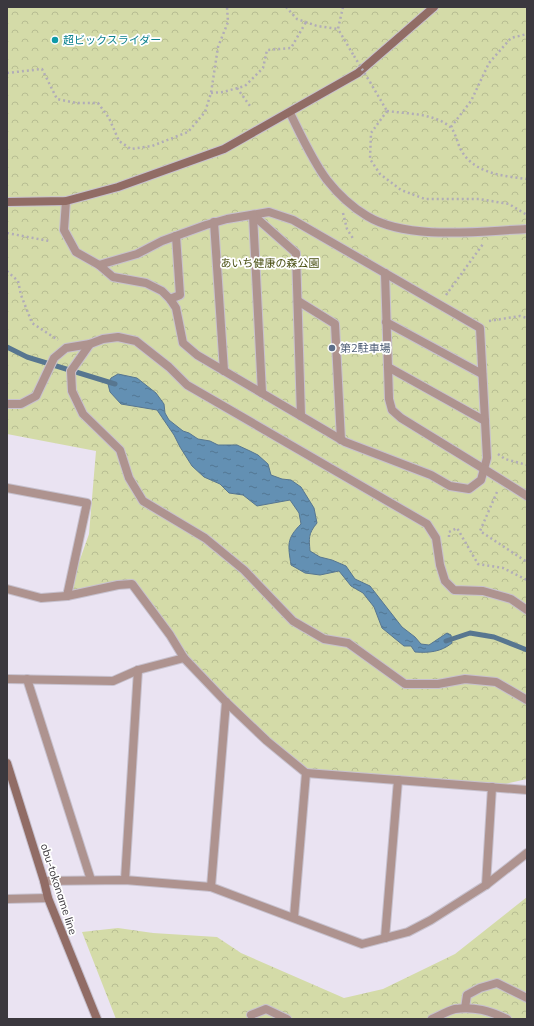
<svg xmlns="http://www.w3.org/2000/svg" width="534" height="1026" viewBox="0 0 534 1026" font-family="Mulish,'Noto Sans JP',sans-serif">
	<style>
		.forest { fill: url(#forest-crowns) }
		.water { fill: url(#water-ripples); stroke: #577690 }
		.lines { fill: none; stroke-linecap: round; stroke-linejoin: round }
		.stream { stroke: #577690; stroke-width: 5 }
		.lane-casing { stroke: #c7c1ce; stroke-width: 10 }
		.street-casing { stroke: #c7c1ce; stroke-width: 10 }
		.secondary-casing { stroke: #c7c1ce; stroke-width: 10 }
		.path { stroke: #b1acb8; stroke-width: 2.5; stroke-dasharray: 2 3; stroke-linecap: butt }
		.lane { stroke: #ae938f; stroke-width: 8 }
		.street { stroke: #ae938f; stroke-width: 8 }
		.secondary { stroke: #916c65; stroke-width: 8 }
		.path-bridge { stroke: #b1acb8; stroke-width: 2.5; stroke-dasharray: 2 3; stroke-linecap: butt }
		.culture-dot { fill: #0f9aa8; stroke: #fff; stroke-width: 1.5 }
		.service-dot { fill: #5c6f8a; stroke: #fff; stroke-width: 1.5 }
		.labels { text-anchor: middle; stroke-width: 3.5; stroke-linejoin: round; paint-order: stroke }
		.culture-label { font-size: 11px; fill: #0d838f; stroke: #fff; text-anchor: start }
		.park-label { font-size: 11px; fill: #494f12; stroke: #fff }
		.service-label { font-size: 11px; fill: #4e5e75; stroke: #fff; text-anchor: start }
		.street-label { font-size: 11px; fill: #3b383e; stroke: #fff }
	</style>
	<defs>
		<pattern id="forest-crowns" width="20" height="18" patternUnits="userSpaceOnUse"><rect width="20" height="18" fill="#d4dba8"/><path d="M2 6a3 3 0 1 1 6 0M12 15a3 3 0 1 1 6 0" fill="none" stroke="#b7bd92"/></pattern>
		<pattern id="water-ripples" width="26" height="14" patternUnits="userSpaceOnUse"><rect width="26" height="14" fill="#6390b3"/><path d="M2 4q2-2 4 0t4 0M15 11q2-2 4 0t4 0" fill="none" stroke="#537793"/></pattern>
	</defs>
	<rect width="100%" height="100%" fill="#eae3f2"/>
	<g class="forest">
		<path d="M7,7h520v772l-35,8 -186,-14 -122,-115 -52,-74 -65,12 22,-62 7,-83 -89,-17z"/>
		<path d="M527,897v122h-411l-34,-87 36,-4 35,5 64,4 24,16 103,45 39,-9 72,-35z"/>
	</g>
	<path class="water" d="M118,374l19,4 19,15 8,11 1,9 4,7 14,11 6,2 9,6 12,2 8,4h19l13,6 8,4 10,9 3,11 11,4 9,1 10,7 13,21 3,15c-9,11 -8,15 -7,28l10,6 12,3 14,6 9,13 15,7 32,41 13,10 6,7 8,1 18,-12 4,2 1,8c-11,9 -23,10 -37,9l-4,-6h-7l-22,-18 -8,-21 -11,-14 -12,-7 -12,-15 -19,4 -15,-2 -14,-8c-3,-20 -5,-26 10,-41l-2,-11 -9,-13 -33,6 -14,-11 -14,-2 -9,-9 -16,-7 -12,-11 -12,-19 -6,-12 -17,-25 -36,-6 -11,-12 -2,-8 3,-6z"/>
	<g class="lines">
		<g class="stream">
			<path d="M7,347l20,10 88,27"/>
			<path d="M446,641l24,-8 24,4 33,13"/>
		</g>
		<g class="lane-casing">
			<g id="lane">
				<path d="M66,201l-2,29 12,22 23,13"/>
				<path d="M269,212l24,8 187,108 7,130 -6,22 -12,9 -19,-3 -19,-11 -86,-33 -148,-87 -14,-12 -7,-35 -6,-9 -8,-8 -16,-8 -33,-6 -14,-12 38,-11 25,-13 44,-16 21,-6z"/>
				<path d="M253,215l43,38 5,163"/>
				<path d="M253,215l9,178"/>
				<path d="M214,222l10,149"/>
				<path d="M385,273l4,126 3,11 9,8 83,51"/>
				<path d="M170,299l10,-4 -4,-59"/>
				<path d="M298,301l37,23 6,116"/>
				<path d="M386,322l96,52"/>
				<path d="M388,367l97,54"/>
			</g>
		</g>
		<g class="street-casing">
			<g id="street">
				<path d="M290,113c11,22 22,47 37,67 11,14 25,27 40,36 41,25 114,15 160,13"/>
				<path d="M90,344l-19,27 1,20 11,23 37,36 9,28 14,23 62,37 39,32 49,51 31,18 24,4 57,41h33l27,-5 31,3 31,18"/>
				<path d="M7,404h14l15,-8 18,-38 12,-10 24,-4 13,-5 15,-2 18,4 33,26 18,18 240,139 9,14 4,27 5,16 9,9 29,1 28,8 16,11"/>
				<path d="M484,469l43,27"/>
				<path d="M7,488l80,15 -20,93"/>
				<path d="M7,589l34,9 26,-2 51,-11 14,-1 38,51 14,23 42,44 41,39 39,32 221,17"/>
				<path d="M7,679l106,2 25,-11 46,-12"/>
				<path d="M27,679l64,201"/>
				<path d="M125,880l13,-210"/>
				<path d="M44,881l81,-1 86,7 151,57 46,-12 23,-12 55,-35 41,-32"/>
				<path d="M486,885l6,-98"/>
				<path d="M211,887l15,-185"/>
				<path d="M7,899l41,-1"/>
				<path d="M294,917l12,-144"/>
				<path d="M385,938l13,-158"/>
				<path d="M465,1008l2,-13 13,-7 17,-5 30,15"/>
				<path d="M251,1015l15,-6 21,10"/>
				<path d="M432,1019c7,-3 15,-8 23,-10 19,-3 35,2 52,10"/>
			</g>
		</g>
		<g class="secondary-casing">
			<g id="secondary">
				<path d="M7,202l59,-1 52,-14 106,-38 134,-76 76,-66"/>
				<path d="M7,763l37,118 4,17 49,121"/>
			</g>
		</g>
		<g class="path">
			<path d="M286,7l11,12 20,7 21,3"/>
			<path d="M343,7l-5,22 16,27"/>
			<path d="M7,73l35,-4 15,30 19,4h22l11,15 10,23 12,8 21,-3 36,-14 17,-20 6,-19 7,-46 10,-25 -1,-15"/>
			<path d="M370,82l17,29"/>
			<path d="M237,88l13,18"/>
			<path d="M211,93l12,-1 22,-6 18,-18 4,-18 24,-2 15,-26"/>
			<path d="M387,111l-16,22 -1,26 10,15 21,16 24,9h54l30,5 18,11"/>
			<path d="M387,111c21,3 45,2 62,15 6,4 8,16 11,22 12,25 42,28 67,31"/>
			<path d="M451,127l20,-26 18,-38 22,-25 16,-4"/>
			<path d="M343,213l4,16 7,11"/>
			<path d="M7,233l42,8"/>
			<path d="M7,271l11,10 3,14 11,28 26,17"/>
			<path d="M446,295l37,-51"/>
			<path d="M489,321l31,-5 7,2"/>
			<path d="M498,454l7,5 22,6"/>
			<path d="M497,492l-17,39 47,31"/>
			<path d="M449,537v-5l8,-4 21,36 25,4 24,12"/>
		</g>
		<use href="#lane" class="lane"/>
		<use href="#street" class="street"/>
		<use href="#secondary" class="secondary"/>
		<path class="path-bridge" d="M354,56l16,26"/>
	</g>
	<circle class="culture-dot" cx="55" cy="40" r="4"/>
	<circle class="service-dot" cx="332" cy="348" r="4"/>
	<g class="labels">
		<g class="culture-label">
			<text x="63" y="44">超ビックスライダー</text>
		</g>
		<g class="park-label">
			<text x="270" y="267">あいち健康の森公園</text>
		</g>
		<g class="service-label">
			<text x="340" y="352">第2駐車場</text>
		</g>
		<g class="street-label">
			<text transform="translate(59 889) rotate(72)" y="4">obu-tokoname line</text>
		</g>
	</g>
	<rect width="534" height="1026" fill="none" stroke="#3b383e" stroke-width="16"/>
</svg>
